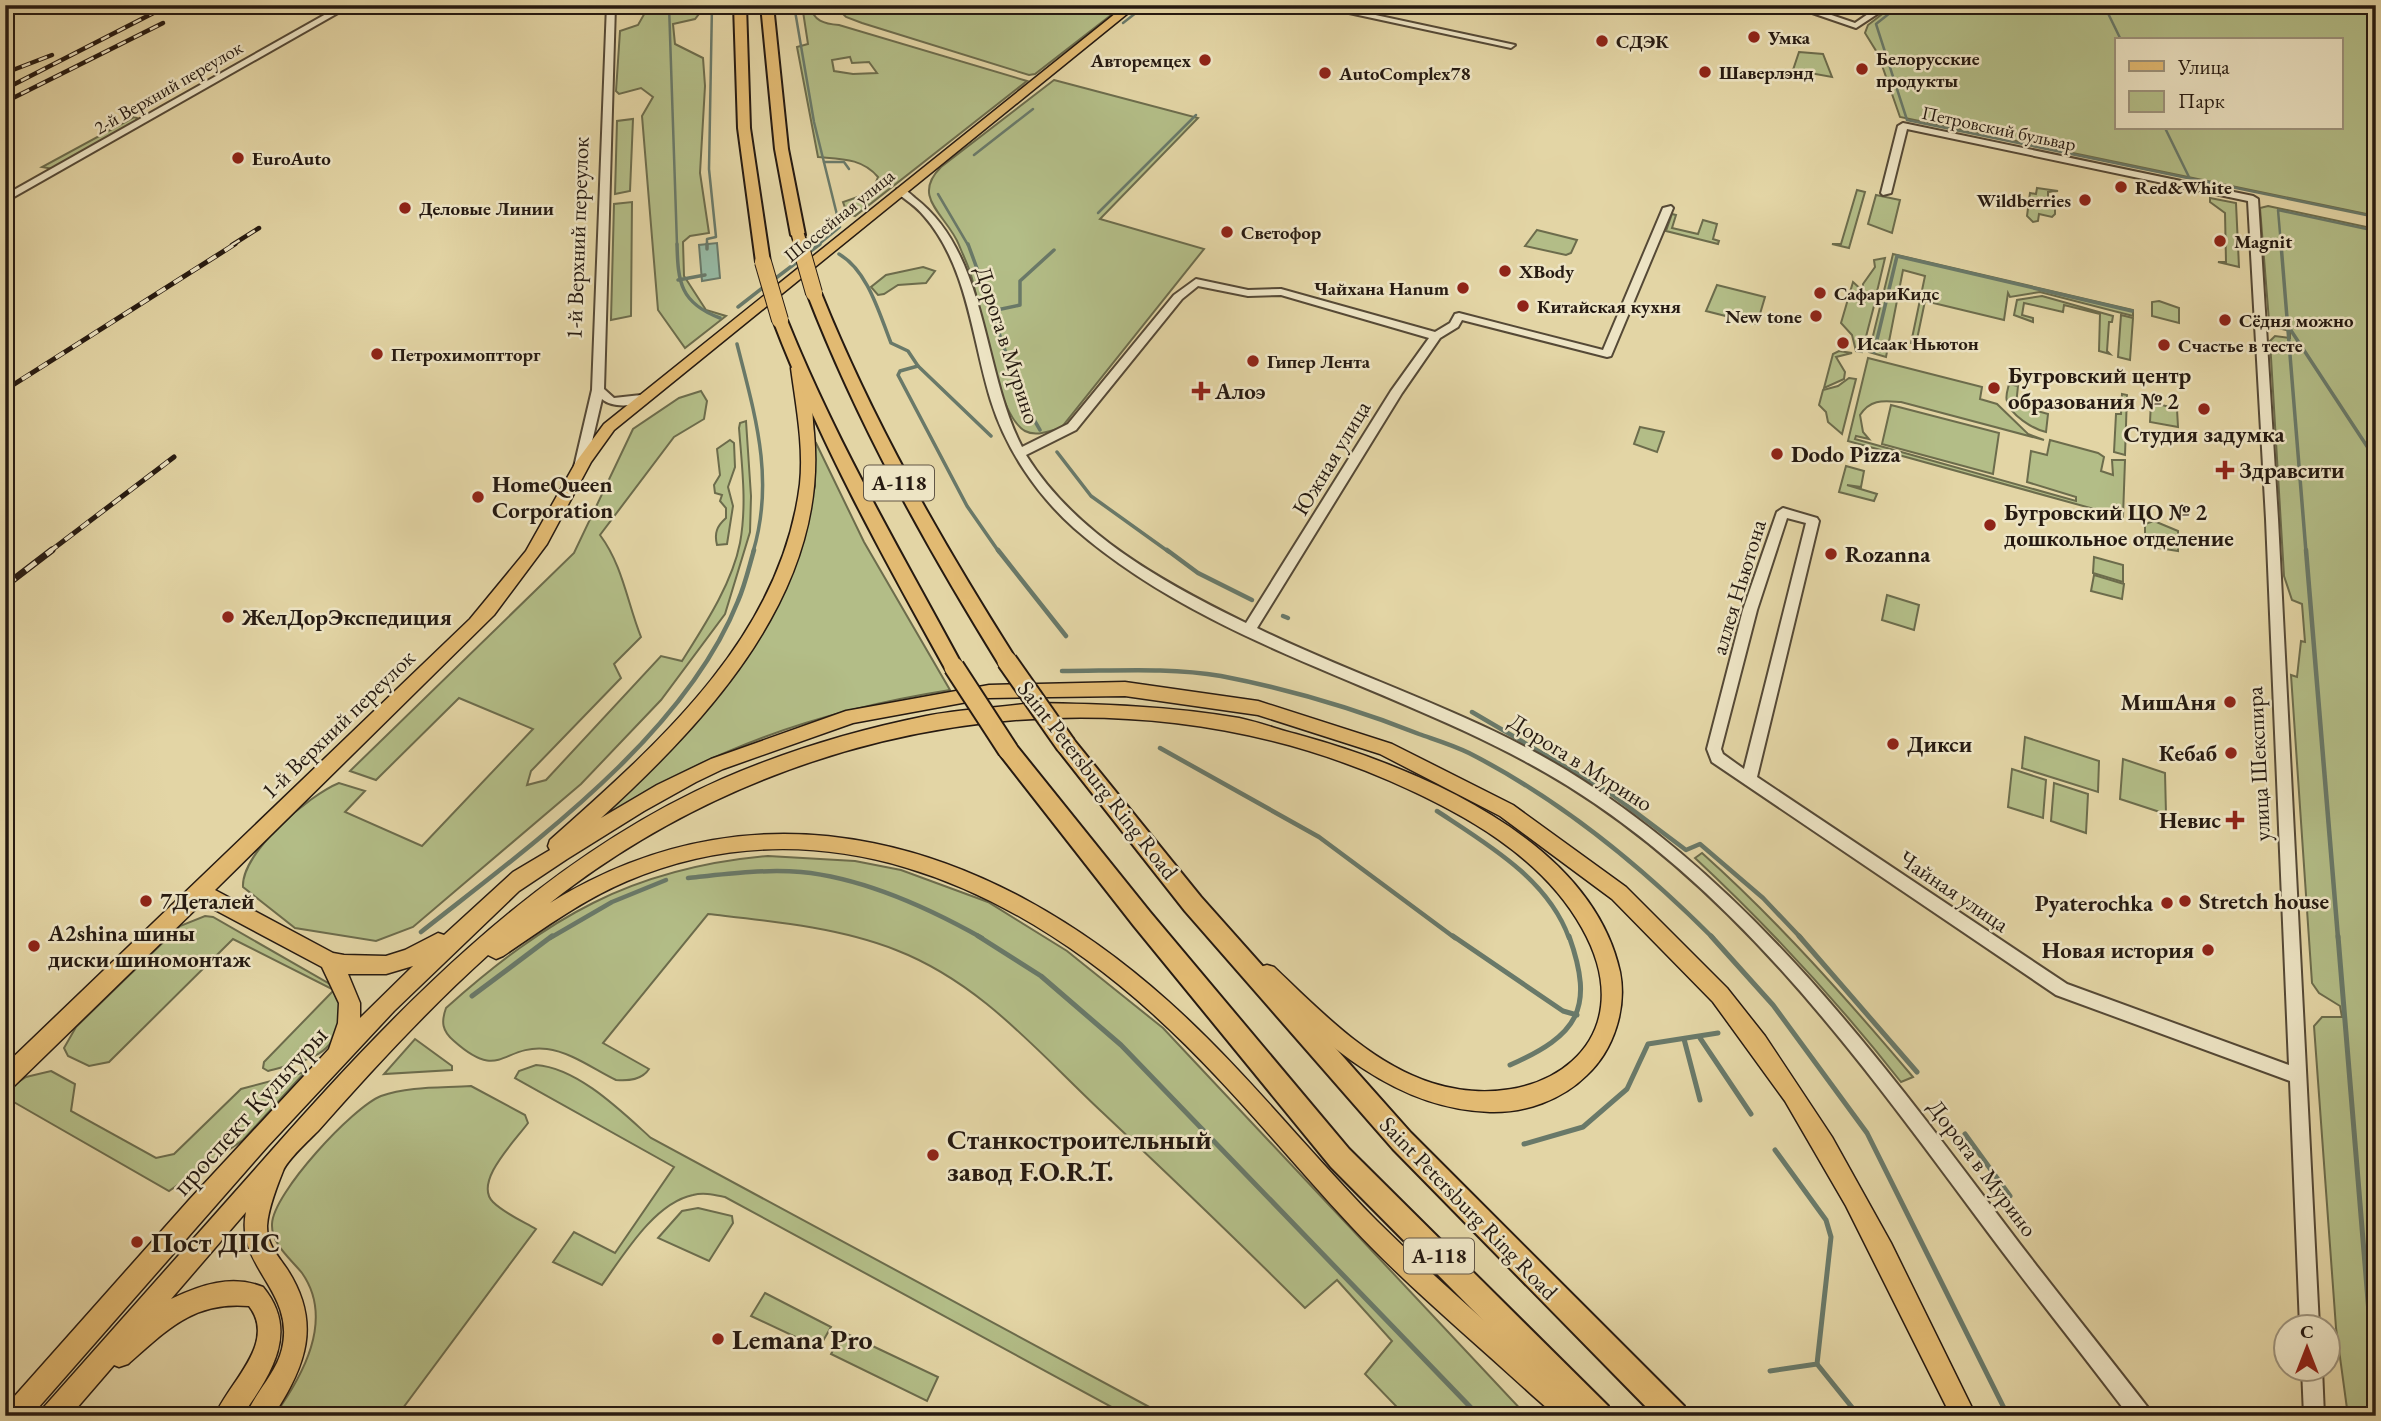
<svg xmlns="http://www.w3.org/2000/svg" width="2381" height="1421" viewBox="0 0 2381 1421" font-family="'EB Garamond',serif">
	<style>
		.green { fill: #b3bd87; stroke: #6c6c4c; stroke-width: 2; fill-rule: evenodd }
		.water { fill: #96b9a3; stroke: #697969; stroke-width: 2 }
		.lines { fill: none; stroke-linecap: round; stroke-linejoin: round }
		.stream-far3 { stroke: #697969; stroke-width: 2.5 }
		.stream-far2 { stroke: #697969; stroke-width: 3.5 }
		.stream-far1 { stroke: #697969; stroke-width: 4.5 }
		.stream { stroke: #697969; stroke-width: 5 }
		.minor-casing { stroke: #554936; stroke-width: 4 }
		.major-casing { stroke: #261a11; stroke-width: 3 }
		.highway-casing { stroke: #261a11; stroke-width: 4 }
		.minor { fill: #ede4c4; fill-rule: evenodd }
		.major { fill: #e2ba72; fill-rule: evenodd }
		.highway { fill: #e2ba72; fill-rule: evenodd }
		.rail-far2-casing { stroke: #261a11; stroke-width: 4.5 }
		.rail-far1-casing { stroke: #261a11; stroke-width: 5 }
		.rail-casing { stroke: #261a11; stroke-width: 7 }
		.rail-far2 { stroke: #ede4c4; stroke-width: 2.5; stroke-dasharray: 9; stroke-linecap: butt }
		.rail-far1 { stroke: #ede4c4; stroke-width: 3.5; stroke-dasharray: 10; stroke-linecap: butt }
		.rail { stroke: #ede4c4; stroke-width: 4.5; stroke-dasharray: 13; stroke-linecap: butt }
		.highway-bridge-far2-casing { stroke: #261a11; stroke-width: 15; stroke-linecap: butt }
		.highway-bridge-far1-casing { stroke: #261a11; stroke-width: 18; stroke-linecap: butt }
		.highway-bridge-casing { stroke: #261a11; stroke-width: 23; stroke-linecap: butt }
		.highway-bridge-far2 { stroke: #e2ba72; stroke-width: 12 }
		.highway-bridge-far1 { stroke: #e2ba72; stroke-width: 16 }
		.highway-bridge { stroke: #e2ba72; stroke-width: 19 }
		.poi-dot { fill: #8f2418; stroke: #ede4c4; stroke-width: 2.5 }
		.labels { text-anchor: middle; stroke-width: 5; stroke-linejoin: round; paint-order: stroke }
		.far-poi-label { font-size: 19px; font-weight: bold; fill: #261a11; stroke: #ede4c4; text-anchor: start }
		.far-street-label { font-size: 19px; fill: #261a11; stroke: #ede4c4 }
		.shield { fill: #ede4c4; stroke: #625747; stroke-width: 2 }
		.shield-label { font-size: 21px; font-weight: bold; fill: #261a11 }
		.street-label { font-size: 23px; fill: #261a11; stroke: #ede4c4 }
		.poi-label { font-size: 23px; font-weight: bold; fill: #261a11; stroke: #ede4c4; text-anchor: start }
		.near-street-label { font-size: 28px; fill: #261a11; stroke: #ede4c4 }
		.near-poi-label { font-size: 28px; font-weight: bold; fill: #261a11; stroke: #ede4c4; text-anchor: start }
	</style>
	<rect width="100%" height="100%" fill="#e3d5a5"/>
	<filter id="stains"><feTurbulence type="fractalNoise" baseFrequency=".00286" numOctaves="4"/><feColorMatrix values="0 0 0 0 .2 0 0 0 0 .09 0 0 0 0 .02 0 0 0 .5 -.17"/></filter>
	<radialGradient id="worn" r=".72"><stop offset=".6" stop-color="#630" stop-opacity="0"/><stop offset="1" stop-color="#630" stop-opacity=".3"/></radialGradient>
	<g class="green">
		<path d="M644,5h62l-11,14 -22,5 2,20 28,14 2,28 -5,87 9,60 -19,3 -7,6 1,34 22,34 20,6 -41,32 -27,-38 -16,-194 11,-19 -12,-9 -22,6 -3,-3 4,-60 18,-6 8,-14z"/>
		<path d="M802,5h9c1,16 14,19 28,20l188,56 -172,135 -8,-3 -4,-11 29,-10 6,-15c-16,-19 -37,-18 -60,-20l-21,-110 11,-3zM850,57l2,6 17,-1 8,11 -24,1 -19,-3 -2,-11z"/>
		<path d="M834,5h290l-89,69 -6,1 -167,-52 -16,-6z"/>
		<path d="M1894,5h482v211l-476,-99 -22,-63 -13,-21 3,-8zM2341,40v88h-224v-88z"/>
		<path d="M1799,52l24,2 9,23 -39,-7z"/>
		<path d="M1054,80l144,38 -98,101 104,30 -143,179c-12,3 -25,9 -36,3 -29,-16 -44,-124 -54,-156 -3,-10 -8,-20 -12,-30 -12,-30 -49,-47 -18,-78z"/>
		<path d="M134,117l3,1 -2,5 -82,46 -11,-2z"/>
		<path d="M633,119l-3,72 -15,3 2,-73z"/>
		<path d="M2037,188l21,3 -10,1v5l8,3 -12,-1v5l11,3v7l-3,3 -13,-3 -1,7 -5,1 -6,-6 3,-23 6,1z"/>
		<path d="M1857,190l8,2 -16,56 -17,-4h9z"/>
		<path d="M1876,195l24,5 -8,33 -24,-9z"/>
		<path d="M2210,198l26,5 3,64 -21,-5h8l-1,-49 -15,-11z"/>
		<path d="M632,202l-1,114 -20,4 3,-116z"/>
		<path d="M2268,206l108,23v1187h-28l-12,-88 -22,-302 8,-9h20l-2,-11 -21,-13 -7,-10 -21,-308 6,2 4,-36 4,1 -3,-38 -10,-4 -8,-24 -14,-235 5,-5 15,2v-7l-16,-4 -5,-6 -9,-113z"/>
		<path d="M1672,214l4,1 -4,13 26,6 5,-14 14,4 -4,15 6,2 -1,3 -52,-13z"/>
		<path d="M1537,230l40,10 -6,13 -5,2 -41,-9z"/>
		<path d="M1893,254l240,56v6l-93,-24 -30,5 -2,-4 -4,27 -79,-19 -9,43 -5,-1 14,-67 -22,-6 -17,87 -17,-5z"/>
		<path d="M1885,258l-10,42 -12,-10v-6l12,-17 -1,-7z"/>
		<path d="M923,267l12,4 -9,12 -28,2 -14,9 -6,1 -7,-8 15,-12z"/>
		<path d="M1853,282l22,20 -13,50 -6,-1 -4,-16 -11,-12z"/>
		<path d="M1717,285l48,12 -8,27 -51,-13z"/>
		<path d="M2042,296l71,20 -1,6h-3l-2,29 3,3 -11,-3 1,-37 -36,-9 -1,7 -39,-9 -2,12 11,3v4l-19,-7 3,-15z"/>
		<path d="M2159,301l20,7v15l-27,-7v-14z"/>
		<path d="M2121,315l12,3 -3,42 -12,-3z"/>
		<path d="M1839,351l13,2 -16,4 9,15 -1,7 -20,9 9,-34z"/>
		<path d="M1868,358l114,29 -2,12 17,5 31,30 16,6 -143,-38c-16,-1 -30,-4 -41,13l3,17 6,7 -13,-3 -1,3 221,62v-4l-49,-15 4,-31 16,4 3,-15 48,13 6,4 -3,14 12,4 -1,-15h13l-2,57 -275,-76z"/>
		<path d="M1849,378l7,1 -14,55 -14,-12 -2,-10 -7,-7 4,-15 15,-4z"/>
		<path d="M2009,384l9,2 -2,19 32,9 -2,18c-13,-3 -36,-17 -39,-31 -2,-5 1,-12 2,-17z"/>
		<path d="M701,391l6,10 -3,18 -30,18 -74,98c23,31 27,67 41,102l-27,27 7,14 -90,93 -4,14 19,-5 115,-124 21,5c22,-35 50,-77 58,-118 7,-38 2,-76 -1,-115l1,-5 6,-2 5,75 -1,36 -25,82 -64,86 -80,84 -168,143 -37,14 -81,-13 -52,-41c-2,-34 66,-92 96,-104l26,8 -20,21 77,34 111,-117 -74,-31 -83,82 -26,-9 224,-218 59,-124 46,-31z"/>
		<path d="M2122,394l5,1 -2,60 -11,-3 2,-38h5z"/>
		<path d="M2151,402l26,7 1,18 -28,-5z"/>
		<path d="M1891,405l108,28 -6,41 -111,-30z"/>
		<path d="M1640,427l24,5 -7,20 -23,-8z"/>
		<path d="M730,440l4,3 1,24 -7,20 5,19 -6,38 -10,1c-3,-12 0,-19 9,-27v-10l-6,-7 2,-6 -7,-2 -1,-8 6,-10 -3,-26z"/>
		<path d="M816,443l48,99 86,148c-76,12 -152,31 -223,62 -39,16 -77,39 -114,59l-5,-1 74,-75 117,-186 16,-63 -2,-42z"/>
		<path d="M1846,466l18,5 -3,16 -14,-2 30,9 -3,7 -35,-9z"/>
		<path d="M2154,521l24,10v20l-25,-4 -8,-5v-18z"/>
		<path d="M2094,557l29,8v17l-30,-9z"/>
		<path d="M2094,575l30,9 -2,15 -31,-8z"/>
		<path d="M1887,595l32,10 -5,25 -32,-10z"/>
		<path d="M2025,737l74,24 -1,31 -76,-24z"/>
		<path d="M2123,759l42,14 1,41 -46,-15z"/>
		<path d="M2012,769l34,11 -3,38 -35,-11z"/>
		<path d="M2054,783l34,11 -2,39 -35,-12z"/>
		<path d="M1702,853c77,69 144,145 211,224l-12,5c-63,-80 -131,-154 -206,-224z"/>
		<path d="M768,856l87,5 46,9 87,32 79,49 96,77 364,388h-132l1,-10 -31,-32 27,-33 -55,-61 -32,28c-67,-67 -134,-131 -203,-196 -65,-61 -121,-129 -206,-162 -58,-23 -127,-29 -188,-36l-105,129 46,26c-7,11 -20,12 -33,11 -21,-10 -45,-28 -69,-31 -45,-5 -46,34 -93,-8 -12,-10 -13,-19 -8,-33 101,-90 185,-140 322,-152z"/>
		<path d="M205,916l8,1 122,70c7,14 6,20 4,36 -6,36 -41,39 -71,48l-5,-3 1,-6 70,-72 -101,-51 -124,123 -20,4 -21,-10 -4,-8 12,-21 104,-101z"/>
		<path d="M415,1039l37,27v4l-68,4z"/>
		<path d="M536,1065c42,3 85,46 115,73l515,278h-38l-403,-219c-10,-2 -21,-5 -32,-2 -39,8 -70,61 -91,90l-49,-23 21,-30 41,21 59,-86 -159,-89 4,-7z"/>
		<path d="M51,1071l24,13 -4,27 85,47 18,-4 67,-65 64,-17 -62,68 -74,51 -164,-94v-6l21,-14z"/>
		<path d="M471,1086l54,29 3,8c-13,18 -55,59 -35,79 11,11 29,19 43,27l-139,187h-123c28,-39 61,-96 28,-143 -11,-14 -31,-29 -30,-49 1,-31 81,-117 109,-128 28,-10 61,-8 90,-10z"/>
		<path d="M698,1208l34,8 1,7 -24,38 -51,-23 24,-27z"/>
		<path d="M765,1293l66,34 -12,21 -68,-32z"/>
		<path d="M843,1332l95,45 -11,24 -96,-47z"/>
	</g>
	<path class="water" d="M717,243l3,35 -18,3 -3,-36z"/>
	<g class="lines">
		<g class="stream-far3">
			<path d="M669,5l8,240"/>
			<path d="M794,5l20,117 26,105 -22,18"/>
			<path d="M1900,5l-24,19 31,96 469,97"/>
			<path d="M2104,5l17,35"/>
			<path d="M1123,23l23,-18"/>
			<path d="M2165,128l24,49"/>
			<path d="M974,155l59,-46"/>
			<path d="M824,162h20l5,7"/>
			<path d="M938,194l30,51"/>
			<path d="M1098,213l98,-98"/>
			<path d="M707,245v-6l9,-2 -7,-68 3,-164"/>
			<path d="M2281,245l-3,-35 98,21"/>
		</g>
		<g class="stream-far2">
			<path d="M677,244c1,38 3,59 43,74"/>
			<path d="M707,244v5"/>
			<path d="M968,244l15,41"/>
			<path d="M2281,244l25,308"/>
			<path d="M808,253l12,-9"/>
			<path d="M839,254c29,17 40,59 52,89l17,8 10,15 73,70"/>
			<path d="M678,280l27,-5"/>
			<path d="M772,281l29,-22"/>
			<path d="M738,307l27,-21"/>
			<path d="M990,307l32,92 18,31"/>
			<path d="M992,311l28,-6v-24l34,-31"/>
			<path d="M2290,329l86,131"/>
			<path d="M737,344c18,71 38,135 16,208"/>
			<path d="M1874,352l23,-96 235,55"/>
			<path d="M918,366l-18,5 -2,4 69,131 32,46"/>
			<path d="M1057,452l34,44 78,56"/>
		</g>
		<g class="stream-far1">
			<path d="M998,550l68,86"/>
			<path d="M1167,550l31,23 54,27"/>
			<path d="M2306,550l32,388"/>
			<path d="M1283,616l5,2"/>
			<path d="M1062,671c52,0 107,-4 159,5 67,13 135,33 198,58 17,6 34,11 50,19 92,47 171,112 244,185"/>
			<path d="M1472,712l138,81 76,57 14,-6 63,54 38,40"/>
			<path d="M1160,748l159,89 136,101"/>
			<path d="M1437,811c50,33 111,68 132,127"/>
			<path d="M688,878c37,-4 75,-9 113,-6 63,6 126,35 181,66"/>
			<path d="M421,932c110,-87 264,-197 317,-331 7,-16 11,-34 16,-51"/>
			<path d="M550,938l62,-36 54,-22"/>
		</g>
		<g class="stream">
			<path d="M978,936l63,40 80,69 358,371"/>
			<path d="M1453,936l110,75 14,4"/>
			<path d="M1711,936l62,69 94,128 141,283"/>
			<path d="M1799,936l118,136"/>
			<path d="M2338,936l38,462"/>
			<path d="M472,996l80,-60"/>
			<path d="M1700,1038l51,76"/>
			<path d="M1684,1039l16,61"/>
			<path d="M1510,1065c68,-30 85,-56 59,-129"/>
			<path d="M1965,1134l45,62"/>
			<path d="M1524,1144l59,-17 44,-38 21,-45 70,-11"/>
			<path d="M1817,1364l42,52"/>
			<path d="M1770,1371l47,-7 14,-127 -5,-17 -51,-70"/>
		</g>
		<g class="minor-casing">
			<g id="minor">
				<path d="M342,5h10l-347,197v-7z"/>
				<path d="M607,5h8l-11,384 10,9 27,-3 6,4c-11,8 -35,9 -45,0l-16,68 -6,4 -6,-4 18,-77z"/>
				<path d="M1312,5h17l186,40 -4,3z"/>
				<path d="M1789,5h13l53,18 26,-18h10l-35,23z"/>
				<path d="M1903,123l350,73 5,3 20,320 41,807h-19l-10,-245 -234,-86 -344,-233 -5,-13 36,-139 34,-98 6,-4 34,10 2,3 -62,256 310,207 222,81 -23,-546 -18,-318 -341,-72 -16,64 -8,2 -2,-2 17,-67zM1787,518l19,5 -62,246 -21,-15 -2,-5 36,-139z"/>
				<path d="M897,189c8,-1 12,4 18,9 73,56 67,172 107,249l46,-23 106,-129 22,-16 52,11 33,-1 154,43 15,-9 5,-9 4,-1 144,37 60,-142 8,-2 2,2 -62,148 -4,1 -145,-37 -4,7 -18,11 -38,55 -145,235c108,53 223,86 325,152 175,112 301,283 425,447 46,61 95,121 142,182l3,7h-23c-49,-65 -100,-128 -148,-193 -119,-160 -241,-330 -413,-437 -158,-98 -352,-134 -494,-258 -38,-34 -68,-79 -83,-127 -19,-61 -23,-135 -67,-185 -7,-9 -18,-16 -27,-23zM1198,286l50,10 33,-1 148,43 -38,53 -145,232c-82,-40 -170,-88 -220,-168l50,-25 106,-131z"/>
				<path d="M2302,1368h20l2,48h-20z"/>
			</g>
		</g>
		<g class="major-casing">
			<g id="major">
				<path d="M1126,5h12l-524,425 -23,32 -44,82 -53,71 -279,275 118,63 11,2 42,1 19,-6 33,-17 6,2 69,-63 37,-22 -2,-4 2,-6c109,-97 231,-203 250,-356 4,-38 -4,-78 -9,-116l7,-4 5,1c9,18 9,47 11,68 15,158 -105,286 -213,385l56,-33 54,-26 135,-48 143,-26 136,-3 133,19 134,43 121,61 113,82 101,101 38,48 67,101 59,106 85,173h-25l-105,-210 -61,-105 -72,-99 -101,-103 -112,-83 -120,-62 -122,-39 -133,-19 -136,2 -136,25 -130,46 -27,13 -52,29 -77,48 -48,32 -125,120 -127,136 -236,269h-26v-9l184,-207 140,-151 9,-26 1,-20 -17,-36 -120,-64 -189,184 -8,3v-25l465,-446 56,-68 50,-89 28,-38zM413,966l-53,52v-15l-12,-29h38z"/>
				<path d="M1032,703c70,1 138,3 207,15 19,4 38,11 57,16 117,32 295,104 324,238 7,36 -6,78 -33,103 -25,25 -62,38 -97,37 -96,-3 -164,-68 -230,-131l-3,-7 3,-7 7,-2 7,2c46,44 96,96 158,116 108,34 215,-40 150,-155 -40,-72 -119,-115 -192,-147 -277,-121 -606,-63 -840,122 214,-133 443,-59 618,98 76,68 138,148 209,220 66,65 137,126 207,186l3,9h-31l-25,-22c-60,-55 -125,-109 -180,-168 -66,-71 -126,-147 -198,-212 -145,-131 -334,-214 -526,-133 -45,19 -84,48 -124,75l-7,3 -8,-4c-61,55 -116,115 -170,176 -9,9 -31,29 -35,40 -6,15 -15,38 -16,55 0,19 10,28 20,43 35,54 19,97 -14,147h-27c9,-24 30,-42 36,-67 14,-58 -47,-82 -36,-137l-75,87c29,-14 61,-25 92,-12 37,45 8,87 -21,129h-27c13,-33 63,-73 34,-110 -56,-5 -82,24 -121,58l-9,3 -5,-2 -44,51h-29l3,-9c71,-80 142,-160 213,-240 133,-151 277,-305 465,-388 65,-28 134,-49 204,-63 35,-7 71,-8 106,-13z"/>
			</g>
		</g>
		<g class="highway-casing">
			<g id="highway">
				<path d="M734,5h12l4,123 20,134 -7,4 -7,-4 -18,-134z"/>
				<path d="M761,5h12l15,144 17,86 -7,4 -7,-4 -16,-86z"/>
				<path d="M814,289l7,4c52,129 119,246 193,363l2,5 -2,5h-14c-74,-120 -142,-241 -193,-373z"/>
				<path d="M780,316l7,4c49,122 114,232 176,347l-2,5h-14c-64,-115 -127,-229 -174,-352z"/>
				<path d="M1066,737l7,2 128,158 210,236 273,273 4,10h-33l-262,-267 -208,-238 -126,-160 -3,-6 3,-6z"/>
				<path d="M1008,742l7,2 135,168 199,237 259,257 4,10h-34l-247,-249 -197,-241 -133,-170 -3,-6 3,-6z"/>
			</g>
		</g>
		<use href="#minor" class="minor"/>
		<use href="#major" class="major"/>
		<use href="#highway" class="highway"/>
		<g class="rail-far2-casing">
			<g id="rail-far2">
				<path d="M5,73l47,-18"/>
				<path d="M5,89l164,-84"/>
				<path d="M5,102l158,-79"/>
				<path d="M232,245l27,-17"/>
			</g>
		</g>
		<g class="rail-far1-casing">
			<g id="rail-far1">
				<path d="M5,390l230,-146"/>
				<path d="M49,552l125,-95"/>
			</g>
		</g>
		<g class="rail-casing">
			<path id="rail" d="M5,586l47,-36"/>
		</g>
		<use href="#rail-far2" class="rail-far2"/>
		<use href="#rail-far1" class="rail-far1"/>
		<use href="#rail" class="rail"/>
		<g class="highway-bridge-far2-casing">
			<path id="highway-bridge-far2" d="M798,235l3,10"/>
		</g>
		<g class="highway-bridge-far1-casing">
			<g id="highway-bridge-far1">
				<path d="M800,244l14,49"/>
				<path d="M763,262l17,58"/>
			</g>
		</g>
		<g class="highway-bridge-casing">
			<g id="highway-bridge">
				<path d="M1007,661l59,84"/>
				<path d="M954,667l54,83"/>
			</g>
		</g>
		<use href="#highway-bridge-far2" class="highway-bridge-far2"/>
		<use href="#highway-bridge-far1" class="highway-bridge-far1"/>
		<use href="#highway-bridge" class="highway-bridge"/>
	</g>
	<g class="poi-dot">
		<circle cx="1754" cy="37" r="7"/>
		<circle cx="1602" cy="41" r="7"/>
		<circle cx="1205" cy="60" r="7"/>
		<circle cx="1862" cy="69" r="7"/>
		<circle cx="1705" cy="72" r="7"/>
		<circle cx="1325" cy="73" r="7"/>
		<circle cx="238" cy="158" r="7"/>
		<circle cx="2121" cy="187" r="7"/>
		<circle cx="2085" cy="200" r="7"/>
		<circle cx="405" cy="208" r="7"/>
		<circle cx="1227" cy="232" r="7"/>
		<circle cx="2220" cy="241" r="7"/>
		<circle cx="1505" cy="271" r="7"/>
		<circle cx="1463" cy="288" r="7"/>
		<circle cx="1820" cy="293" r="7"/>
		<circle cx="1523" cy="306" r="7"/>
		<circle cx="1816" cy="316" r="7"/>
		<circle cx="2225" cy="320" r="7"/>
		<circle cx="1843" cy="343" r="7"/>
		<circle cx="2164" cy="345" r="7"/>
		<circle cx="377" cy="354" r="7"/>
		<circle cx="1253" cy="361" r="7"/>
		<circle cx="1994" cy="388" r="7"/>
		<path d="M1197.5 380.5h7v7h7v7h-7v7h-7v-7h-7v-7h7z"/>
		<circle cx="2204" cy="409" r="7"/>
		<circle cx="1777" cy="454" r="7"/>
		<path d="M2221.5 459.5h7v7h7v7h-7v7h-7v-7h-7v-7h7z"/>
		<circle cx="478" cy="497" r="7"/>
		<circle cx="1990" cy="525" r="7"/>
		<circle cx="1831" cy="554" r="7"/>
		<circle cx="228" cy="617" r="7"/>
		<circle cx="2230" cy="702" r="7"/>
		<circle cx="1893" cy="744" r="7"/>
		<circle cx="2231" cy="753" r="7"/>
		<path d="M2231.5 809.5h7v7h7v7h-7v7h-7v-7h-7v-7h7z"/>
		<circle cx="146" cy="901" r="7"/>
		<circle cx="2185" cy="901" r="7"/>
		<circle cx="2167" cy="903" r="7"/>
		<circle cx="34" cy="946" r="7"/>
		<circle cx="2208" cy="950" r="7"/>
		<circle cx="933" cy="1155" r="7"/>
		<circle cx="137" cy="1242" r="7"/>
		<circle cx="718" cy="1339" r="7"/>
	</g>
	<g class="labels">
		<g class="far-poi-label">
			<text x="1768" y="44">Умка</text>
			<text x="1616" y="48">СДЭК</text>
			<text x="1876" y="65">Белорусские<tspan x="1876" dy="22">продукты</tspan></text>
			<text x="1191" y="67" text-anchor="end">Авторемцех</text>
			<text x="1719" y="79">Шаверлэнд</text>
			<text x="1339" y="80">AutoComplex78</text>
			<text x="252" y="165">EuroAuto</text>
			<text x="2135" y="194">Red&amp;White</text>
			<text x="2071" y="207" text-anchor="end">Wildberries</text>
			<text x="419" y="215">Деловые Линии</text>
			<text x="1241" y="239">Светофор</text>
			<text x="2234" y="248">Magnit</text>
			<text x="1519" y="278">XBody</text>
			<text x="1449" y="295" text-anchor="end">Чайхана Hanum</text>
			<text x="1834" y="300">СафариКидс</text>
			<text x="1537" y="313">Китайская кухня</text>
			<text x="1802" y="323" text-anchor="end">New tone</text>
			<text x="2239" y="327">Сёдня можно</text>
			<text x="1857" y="350">Исаак Ньютон</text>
			<text x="2178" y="352">Счастье в тесте</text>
			<text x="391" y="361">Петрохимоптторг</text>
			<text x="1267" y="368">Гипер Лента</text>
		</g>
		<g class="far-street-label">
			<text transform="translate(168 87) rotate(-30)" y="7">2-й Верхний переулок</text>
			<text transform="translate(1999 128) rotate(12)" y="7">Петровский бульвар</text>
			<text transform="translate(839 215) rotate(-39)" y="7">Шоссейная улица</text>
		</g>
		<g class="shield">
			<rect x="864" y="465.5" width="70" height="35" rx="5"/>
			<rect x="1404" y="1238.5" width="70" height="35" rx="5"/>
		</g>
		<g class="shield-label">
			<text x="899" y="490">А-118</text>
			<text x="1439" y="1263">А-118</text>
		</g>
		<g class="street-label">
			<text transform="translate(577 238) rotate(-88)" y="8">1-й Верхний переулок</text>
			<text transform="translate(1008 345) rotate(72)" y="8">Дорога в Мурино</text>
			<text transform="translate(1331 458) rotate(-59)" y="8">Южная улица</text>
			<text transform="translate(1738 587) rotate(-73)" y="8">аллея Ньютона</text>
			<text transform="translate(338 724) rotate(-44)" y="8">1-й Верхний переулок</text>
			<text transform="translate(1581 762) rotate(32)" y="8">Дорога в Мурино</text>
			<text transform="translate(2258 764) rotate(-93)" y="8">улица Шекспира</text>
			<text transform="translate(1098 780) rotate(52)" y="8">Saint Petersburg Ring Road</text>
			<text transform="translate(1954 891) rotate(34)" y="8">Чайная улица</text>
			<text transform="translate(1983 1168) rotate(53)" y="8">Дорога в Мурино</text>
			<text transform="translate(1469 1208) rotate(46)" y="8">Saint Petersburg Ring Road</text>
		</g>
		<g class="poi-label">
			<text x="2008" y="383">Бугровский центр<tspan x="2008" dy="26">образования № 2</tspan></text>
			<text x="1215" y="399">Алоэ</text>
			<text x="2204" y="442" text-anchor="middle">Студия задумка</text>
			<text x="1791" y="462">Dodo Pizza</text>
			<text x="2239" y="478">Здравсити</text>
			<text x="492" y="492">HomeQueen<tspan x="492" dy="26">Corporation</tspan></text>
			<text x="2004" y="520">Бугровский ЦО № 2<tspan x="2004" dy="26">дошкольное отделение</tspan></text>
			<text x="1845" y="562">Rozanna</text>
			<text x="242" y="625">ЖелДорЭкспедиция</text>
			<text x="2216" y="710" text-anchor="end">МишАня</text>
			<text x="1907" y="752">Дикси</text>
			<text x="2217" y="761" text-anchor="end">Кебаб</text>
			<text x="2221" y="828" text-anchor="end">Невис</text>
			<text x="160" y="909">7Деталей</text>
			<text x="2199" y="909">Stretch house</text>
			<text x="2153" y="911" text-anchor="end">Pyaterochka</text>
			<text x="48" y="941">A2shina шины<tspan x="48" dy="26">диски шиномонтаж</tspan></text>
			<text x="2194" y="958" text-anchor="end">Новая история</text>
		</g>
		<g class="near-street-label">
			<text transform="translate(249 1110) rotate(-48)" y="10">проспект Культуры</text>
		</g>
		<g class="near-poi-label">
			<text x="947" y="1149">Станкостроительный<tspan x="947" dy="32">завод F.O.R.T.</tspan></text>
			<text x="151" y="1252">Пост ДПС</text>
			<text x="732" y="1349">Lemana Pro</text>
		</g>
	</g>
	<rect width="2381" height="1421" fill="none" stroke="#e3d5a5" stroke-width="28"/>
	<rect x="7" y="7" width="2367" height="1407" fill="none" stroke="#261a11" stroke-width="3.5"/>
	<rect x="14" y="14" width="2353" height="1393" fill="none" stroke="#261a11" stroke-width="2"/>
	<rect x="2115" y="38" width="228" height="91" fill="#ede4c4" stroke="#9d937c" stroke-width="2"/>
	<rect x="2129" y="61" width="35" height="10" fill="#e2ba72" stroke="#9d937c" stroke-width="2"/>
	<text x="2178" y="74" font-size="21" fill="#261a11">Улица</text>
	<rect x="2129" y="91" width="35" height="21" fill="#b3bd87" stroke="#9d937c" stroke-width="2"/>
	<text x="2178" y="108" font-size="21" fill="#261a11">Парк</text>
	<g transform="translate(2307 1348)"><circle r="33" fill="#ede4c4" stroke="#9d937c" stroke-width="2"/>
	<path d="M0-5L12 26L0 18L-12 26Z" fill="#8f2418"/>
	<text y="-10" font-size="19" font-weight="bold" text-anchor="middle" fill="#261a11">С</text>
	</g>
	<rect width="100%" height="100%" filter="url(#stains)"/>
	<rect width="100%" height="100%" fill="url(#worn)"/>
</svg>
